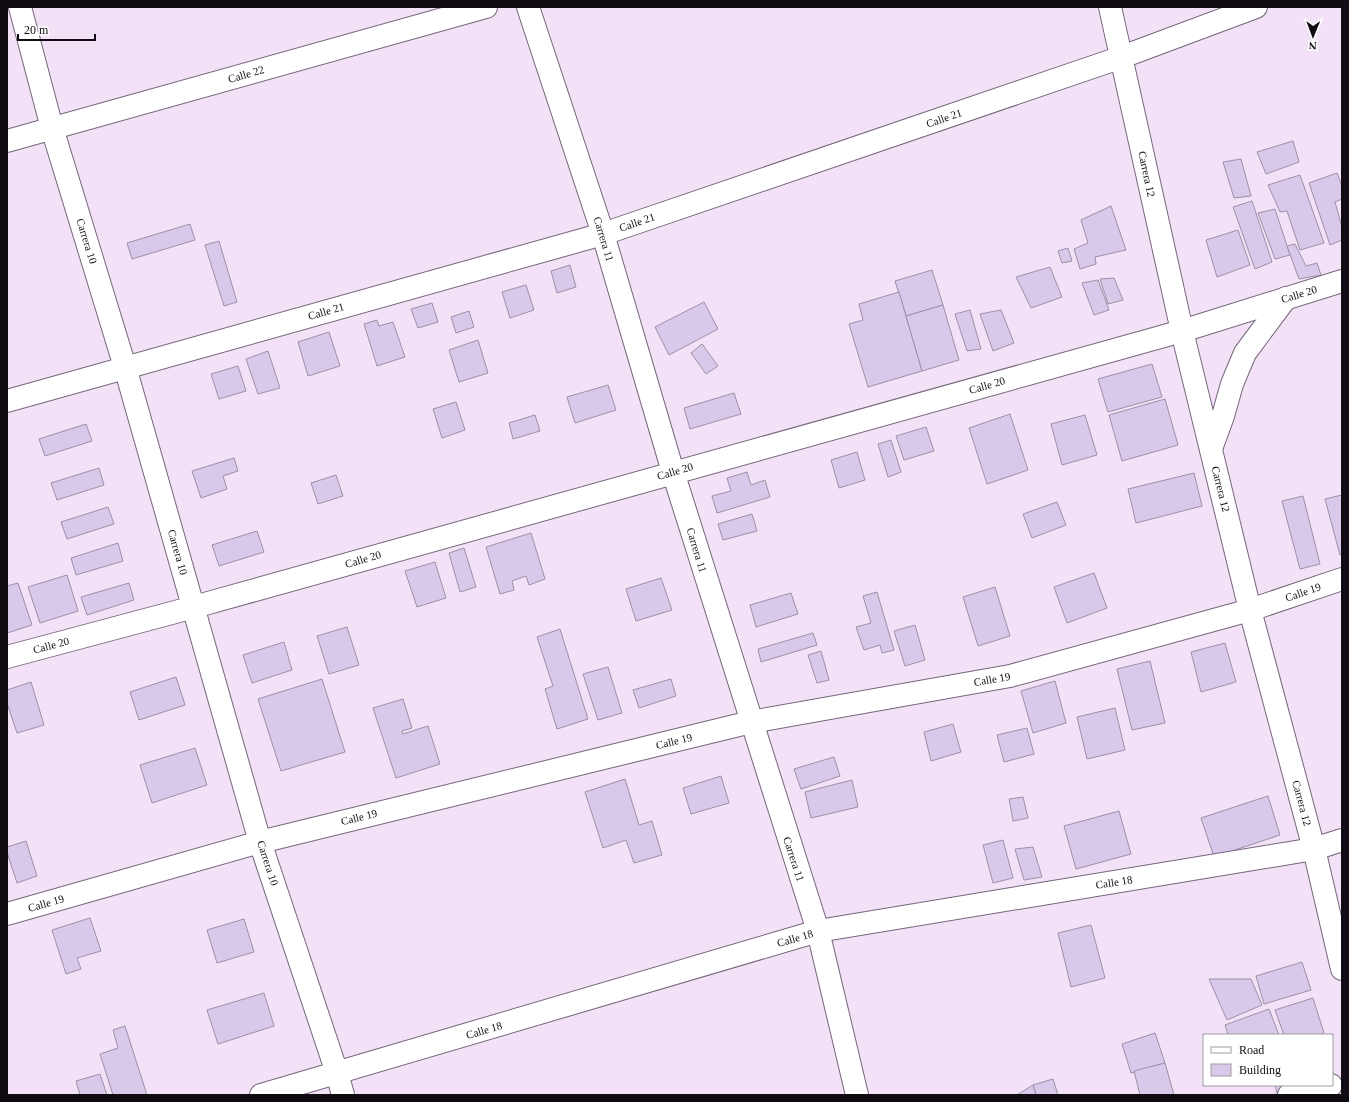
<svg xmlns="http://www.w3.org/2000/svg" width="1349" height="1102" viewBox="0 0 1349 1102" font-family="'Times New Roman',serif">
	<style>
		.building { fill: #d8c9ea; stroke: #9b91a7 }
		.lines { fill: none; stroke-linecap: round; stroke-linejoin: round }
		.street-casing { stroke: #75667a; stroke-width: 24 }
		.street { stroke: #fff; stroke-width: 22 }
		.labels { text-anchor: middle; stroke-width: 4; stroke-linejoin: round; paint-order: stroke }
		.street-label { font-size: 11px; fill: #100b12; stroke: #fff }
	</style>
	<rect width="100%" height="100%" fill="#f2e1f7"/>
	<g class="building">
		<path d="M1293,141l6,21 -33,12 -9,-22z"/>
		<path d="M1241,159l10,37 -17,2 -11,-36z"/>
		<path d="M1337,173l5,13v13l-7,3 7,25v13l-12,5 -21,-62z"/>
		<path d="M1300,175l24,68 -24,7 -13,-39 -7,1 -12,-27z"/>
		<path d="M1252,201l20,61 -17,7 -22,-62z"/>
		<path d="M1111,206l15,44 -31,7 1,7 -16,5 -6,-20 14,-6 -7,-23z"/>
		<path d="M1275,209l15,46 -15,4 -17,-46z"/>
		<path d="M190,224l5,16 -63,19 -5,-16z"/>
		<path d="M1238,230l12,35 -33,12 -11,-37z"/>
		<path d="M219,241l18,61 -13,4 -19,-61z"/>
		<path d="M1295,244l11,22 11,-3 4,12 -22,4 -12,-33z"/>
		<path d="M1068,248l4,13 -10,2 -4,-12z"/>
		<path d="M570,265l6,22 -19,6 -6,-22z"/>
		<path d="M1050,267l12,30 -31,11 -15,-31z"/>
		<path d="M932,270l11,35 -37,11 -11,-35z"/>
		<path d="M1114,278l9,22 -15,4 -8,-25z"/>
		<path d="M1098,280l11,30 -15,5 -12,-32z"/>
		<path d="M526,285l8,25 -24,8 -8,-26z"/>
		<path d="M899,292l23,79 -54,16 -19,-63 14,-4 -4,-16z"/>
		<path d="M704,302l14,27 -49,26 -14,-28z"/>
		<path d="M432,303l6,19 -20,6 -7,-19z"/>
		<path d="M943,305l16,55 -37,11 -16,-55z"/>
		<path d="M970,310l11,39 -14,2 -12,-37z"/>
		<path d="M1001,310l13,33 -21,8 -13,-37z"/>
		<path d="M469,311l5,16 -18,6 -5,-16z"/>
		<path d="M377,320l2,6 14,-4 12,35 -28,9 -13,-42z"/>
		<path d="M329,332l11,34 -32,10 -10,-34z"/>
		<path d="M478,340l10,33 -29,9 -10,-32z"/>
		<path d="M702,344l16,22 -12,8 -15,-21z"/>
		<path d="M268,351l12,37 -22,6 -12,-35z"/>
		<path d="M1152,364l10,33 -54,15 -10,-33z"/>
		<path d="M238,366l8,25 -27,8 -8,-25z"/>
		<path d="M608,385l8,25 -41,13 -8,-26z"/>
		<path d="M734,393l7,21 -51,15 -6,-21z"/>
		<path d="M1165,399l13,46 -56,16 -13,-46z"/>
		<path d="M456,402l9,28 -23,8 -9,-29z"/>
		<path d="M1010,414l18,56 -41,14 -18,-56z"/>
		<path d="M535,415l5,16 -27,8 -4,-16z"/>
		<path d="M1085,415l12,40 -35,10 -11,-41z"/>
		<path d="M86,424l6,17 -47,15 -6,-17z"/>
		<path d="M926,427l8,24 -30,9 -8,-24z"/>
		<path d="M891,440l10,32 -13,5 -10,-33z"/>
		<path d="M857,452l8,28 -26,8 -8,-28z"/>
		<path d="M234,458l4,13 -15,5 4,13 -26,9 -9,-27z"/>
		<path d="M99,468l5,17 -47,15 -6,-17z"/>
		<path d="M747,472l4,13 14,-5 5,17 -53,16 -5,-17 19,-5 -4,-13z"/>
		<path d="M1194,473l8,33 -66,17 -8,-34z"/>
		<path d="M336,475l7,21 -25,8 -7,-21z"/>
		<path d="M1342,495v59l-2,1 -15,-56z"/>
		<path d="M1303,496l17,68 -20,5 -18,-68z"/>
		<path d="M1057,502l9,23 -34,13 -9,-24z"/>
		<path d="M108,507l6,17 -47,15 -6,-17z"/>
		<path d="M752,514l5,17 -34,9 -5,-16z"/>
		<path d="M257,531l7,21 -45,14 -7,-21z"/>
		<path d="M531,533l14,46 -16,6 -3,-9 -14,5 2,9 -14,4 -14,-47z"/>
		<path d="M118,543l5,18 -47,14 -5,-17z"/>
		<path d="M464,548l12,39 -16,5 -11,-39z"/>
		<path d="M435,562l11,36 -29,9 -12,-36z"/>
		<path d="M1094,573l13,35 -40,15 -13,-36z"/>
		<path d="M67,575l11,36 -38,12 -12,-36z"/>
		<path d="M661,578l11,32 -36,11 -10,-32z"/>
		<path d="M18,583l14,42 -25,8v-47z"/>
		<path d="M129,583l5,17 -47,15 -6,-18z"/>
		<path d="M995,587l15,49 -32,10 -15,-49z"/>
		<path d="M877,592l17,58 -12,3 -2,-8 -16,5 -8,-23 15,-4 -8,-27z"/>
		<path d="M791,593l7,21 -42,13 -6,-22z"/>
		<path d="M915,625l10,35 -20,6 -11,-35z"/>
		<path d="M347,627l12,38 -30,9 -12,-38z"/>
		<path d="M560,629l28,90 -31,10 -12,-40 8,-3 -16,-49z"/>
		<path d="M813,633l4,12 -56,17 -3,-13z"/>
		<path d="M284,642l8,28 -40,13 -9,-28z"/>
		<path d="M1225,643l11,39 -35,10 -10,-40z"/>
		<path d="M821,651l8,29 -12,3 -9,-28z"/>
		<path d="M1150,661l15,62 -33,7 -15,-61z"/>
		<path d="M608,667l14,46 -24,7 -15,-46z"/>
		<path d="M176,677l9,28 -46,15 -9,-28z"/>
		<path d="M322,679l23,73 -64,19 -23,-72z"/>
		<path d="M671,679l5,17 -37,12 -6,-18z"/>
		<path d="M1055,681l11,42 -33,10 -12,-42z"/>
		<path d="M31,682l13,43 -27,8 -10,-30v-13z"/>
		<path d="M403,699l9,29 -10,3 1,3 25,-8 12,38 -44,14 -23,-70z"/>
		<path d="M1115,708l10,42 -38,9 -10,-42z"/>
		<path d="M953,724l8,28 -30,9 -7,-29z"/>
		<path d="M1027,728l7,26 -30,8 -7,-27z"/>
		<path d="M195,748l12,37 -55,18 -12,-38z"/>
		<path d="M834,757l6,19 -39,13 -7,-20z"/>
		<path d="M721,776l8,27 -38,11 -8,-26z"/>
		<path d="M625,779l14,46 13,-4 10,34 -28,8 -8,-23 -23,8 -18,-56z"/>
		<path d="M852,780l6,27 -47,11 -6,-26z"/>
		<path d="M1268,796l12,39 -66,22 -13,-39z"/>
		<path d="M1023,797l5,21 -15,3 -4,-22z"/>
		<path d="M1119,811l12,43 -55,15 -12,-43z"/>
		<path d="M1003,840l10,38 -20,5 -10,-38z"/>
		<path d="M26,841l11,35 -20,7 -10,-31v-5z"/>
		<path d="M1033,847l9,30 -18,3 -9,-31z"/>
		<path d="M90,918l11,33 -24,7 4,11 -15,5 -14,-44z"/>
		<path d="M244,919l10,33 -37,11 -10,-33z"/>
		<path d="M1091,925l14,53 -34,9 -13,-54z"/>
		<path d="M1302,962l9,28 -47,14 -8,-28z"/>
		<path d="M1209,979h42l11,26 -35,15z"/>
		<path d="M264,993l10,33 -56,18 -11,-34z"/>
		<path d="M1313,998l11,35 -3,2h-37l-9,-25z"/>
		<path d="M1269,1009l10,26h-51l-3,-10z"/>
		<path d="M125,1026l22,69h-34l-13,-41 18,-6 -5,-18z"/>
		<path d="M1155,1033l10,30 -34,10 -9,-29z"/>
		<path d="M1165,1063l9,32h-34l-6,-24z"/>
		<path d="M100,1074l7,21h-27l-4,-14z"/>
		<path d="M1053,1079l5,16h-22l-3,-10z"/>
		<path d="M1033,1085l3,10h-19z"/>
		<path d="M1275,1085h38l-36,9z"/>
	</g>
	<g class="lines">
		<g class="street-casing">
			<g id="street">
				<path d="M20,7l32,121 73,239 135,475 77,231 6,22"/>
				<path d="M528,7l75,227 70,238 145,459 39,164"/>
				<path d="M1110,7l72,324 68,279 64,239 28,120"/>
				<path d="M7,141l479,-134"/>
				<path d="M7,401l596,-167 519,-177 134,-50"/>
				<path d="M1211,449l12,-33 9,-32 13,-31 41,-55"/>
				<path d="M7,657l187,-50 988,-276 160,-50"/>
				<path d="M7,914l253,-72 491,-120 259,-46 240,-66 92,-31"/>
				<path d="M261,1095l557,-164 496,-82 28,-9"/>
				<path d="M1289,1095l42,-10"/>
			</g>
		</g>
		<use href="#street" class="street"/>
	</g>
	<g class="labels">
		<g class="street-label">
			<text transform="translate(246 74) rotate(-16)" y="4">Calle 22</text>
			<text transform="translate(944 118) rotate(-19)" y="4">Calle 21</text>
			<text transform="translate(1147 174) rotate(78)" y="4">Carrera 12</text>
			<text transform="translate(637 222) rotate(-19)" y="4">Calle 21</text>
			<text transform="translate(604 239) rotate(73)" y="4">Carrera 11</text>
			<text transform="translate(87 241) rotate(73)" y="4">Carrera 10</text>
			<text transform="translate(1299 294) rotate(-17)" y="4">Calle 20</text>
			<text transform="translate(326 311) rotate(-16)" y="4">Calle 21</text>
			<text transform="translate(987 385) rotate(-16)" y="4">Calle 20</text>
			<text transform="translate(675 471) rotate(-16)" y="4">Calle 20</text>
			<text transform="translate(1221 489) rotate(76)" y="4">Carrera 12</text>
			<text transform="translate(697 550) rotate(73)" y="4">Carrera 11</text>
			<text transform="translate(178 552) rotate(74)" y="4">Carrera 10</text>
			<text transform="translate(363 559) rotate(-16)" y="4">Calle 20</text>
			<text transform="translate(1303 592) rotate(-19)" y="4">Calle 19</text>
			<text transform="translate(51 645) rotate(-15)" y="4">Calle 20</text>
			<text transform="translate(992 679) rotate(-10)" y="4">Calle 19</text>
			<text transform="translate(674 741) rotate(-14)" y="4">Calle 19</text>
			<text transform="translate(1302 803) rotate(75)" y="4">Carrera 12</text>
			<text transform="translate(359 817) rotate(-14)" y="4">Calle 19</text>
			<text transform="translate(794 859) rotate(72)" y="4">Carrera 11</text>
			<text transform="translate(268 863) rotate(72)" y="4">Carrera 10</text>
			<text transform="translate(1114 882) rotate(-9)" y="4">Calle 18</text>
			<text transform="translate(46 903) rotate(-16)" y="4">Calle 19</text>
			<text transform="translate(795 938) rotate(-16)" y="4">Calle 18</text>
			<text transform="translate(484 1030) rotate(-16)" y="4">Calle 18</text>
		</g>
	</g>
	<rect width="1349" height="1102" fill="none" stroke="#100b12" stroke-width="16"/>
	<rect x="1203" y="1034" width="130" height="52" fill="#ffffff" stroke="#9f9da0"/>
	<rect x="1211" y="1047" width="20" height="6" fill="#ffffff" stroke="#9f9da0"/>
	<text x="1239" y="1054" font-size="12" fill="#100b12">Road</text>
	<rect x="1211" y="1064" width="20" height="12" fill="#d8c9ea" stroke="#9f9da0"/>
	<text x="1239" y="1074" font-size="12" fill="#100b12">Building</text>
	<g transform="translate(1313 36) rotate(181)" stroke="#ffffff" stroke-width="3" paint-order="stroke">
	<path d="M0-3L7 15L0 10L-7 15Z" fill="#100b12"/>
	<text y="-6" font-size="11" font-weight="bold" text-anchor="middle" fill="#100b12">N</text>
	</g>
	<path d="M18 34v6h77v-6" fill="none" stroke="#100b12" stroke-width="2"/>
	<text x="24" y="34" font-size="12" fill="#100b12" stroke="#ffffff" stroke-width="3" paint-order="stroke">20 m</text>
</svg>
